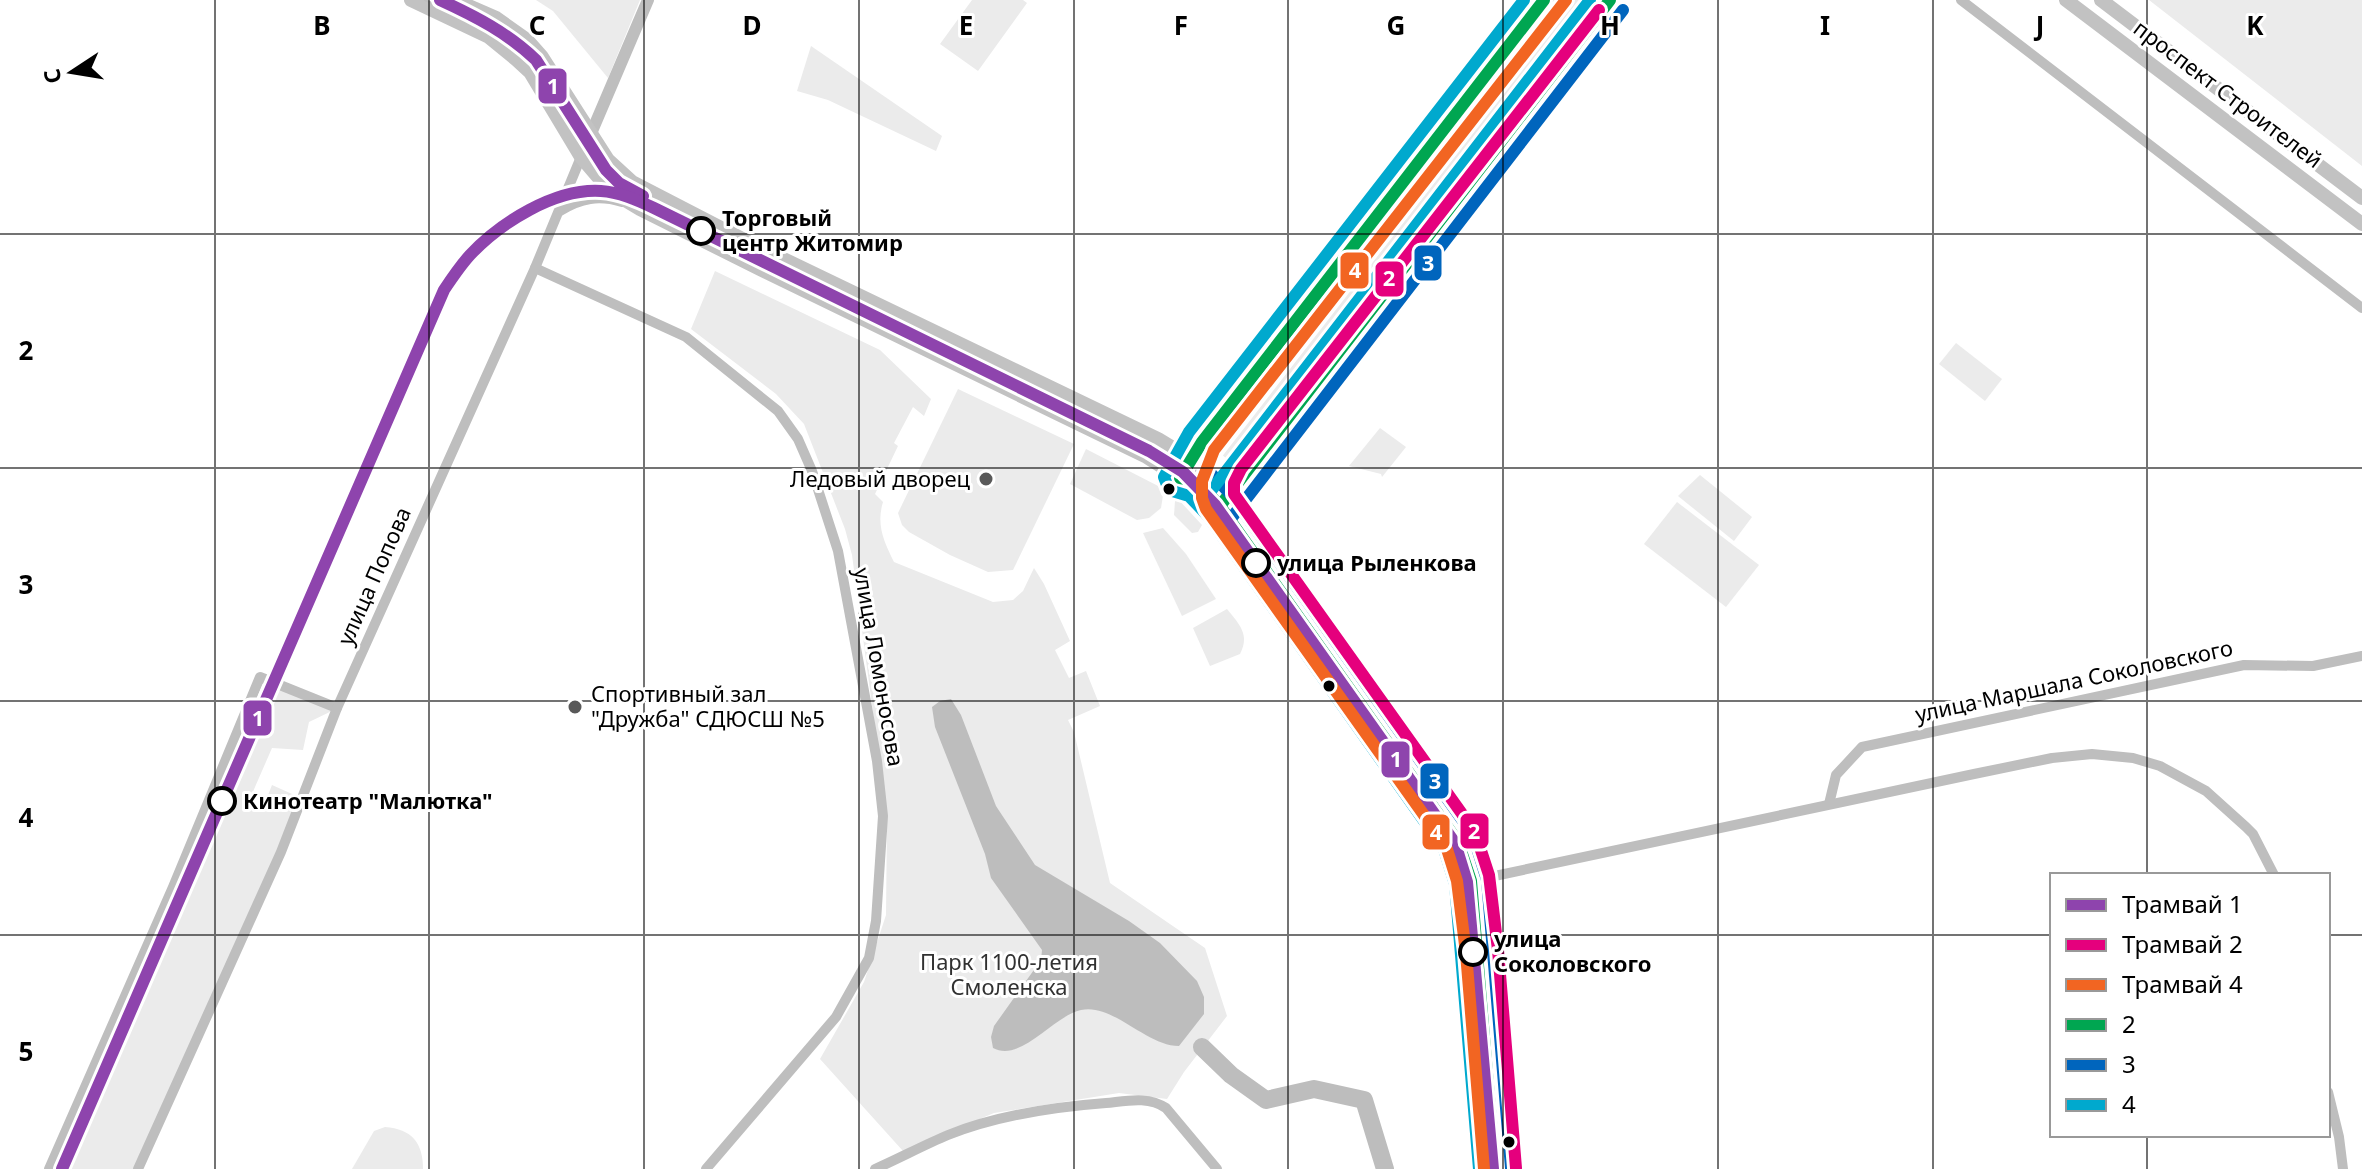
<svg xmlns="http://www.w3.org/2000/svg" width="2362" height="1169" viewBox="0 0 2362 1169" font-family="'Noto Sans',sans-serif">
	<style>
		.green { fill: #ebebeb }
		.water { fill: #bdbdbd }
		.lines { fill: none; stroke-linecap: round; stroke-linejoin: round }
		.river { stroke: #bdbdbd; stroke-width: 18 }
		.minor { stroke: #bebebe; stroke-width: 10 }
		.tertiary { stroke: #bebebe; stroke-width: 12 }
		.secondary { stroke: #c2c2c2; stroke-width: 14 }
		.tram { stroke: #bebebe; stroke-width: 2 }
		.bus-1-casing { stroke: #fff; stroke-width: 18 }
		.bus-2-casing { stroke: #fff; stroke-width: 18 }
		.bus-3-casing { stroke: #fff; stroke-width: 18 }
		.bus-1 { stroke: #00a651; stroke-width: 12 }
		.bus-2 { stroke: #0065bd; stroke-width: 12 }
		.bus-3 { stroke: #00a9ce; stroke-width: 12 }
		.tram-1-casing { stroke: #fff; stroke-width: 18 }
		.tram-2-casing { stroke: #fff; stroke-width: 18 }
		.tram-3-casing { stroke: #fff; stroke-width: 18 }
		.tram-1 { stroke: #8e44ad; stroke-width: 12 }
		.tram-2 { stroke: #e5007d; stroke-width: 12 }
		.tram-3 { stroke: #f26522; stroke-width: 12 }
		.grid { fill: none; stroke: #000; stroke-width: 2; stroke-opacity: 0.55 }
		.stop-dot { fill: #fff; stroke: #000; stroke-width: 4 }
		.poi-dot { fill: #595959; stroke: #fff; stroke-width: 3 }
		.bus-dot { fill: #000; stroke: #fff; stroke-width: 3 }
		.labels { text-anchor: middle; stroke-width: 6; stroke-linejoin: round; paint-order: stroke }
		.street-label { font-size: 22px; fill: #000; stroke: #fff }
		.stop-label { font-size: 22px; font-weight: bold; fill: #000; stroke: #fff; text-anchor: start }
		.poi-label { font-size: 22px; fill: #000; stroke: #fff; text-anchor: end }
		.park-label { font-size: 22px; fill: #313131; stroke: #fff }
		.grid-label { font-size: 26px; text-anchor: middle; font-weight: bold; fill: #000; stroke: #fff; stroke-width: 6; stroke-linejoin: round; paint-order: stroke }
		.line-badge { stroke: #fff; stroke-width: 3 }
		.badge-label { font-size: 22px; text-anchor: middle; font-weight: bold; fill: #fff }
	</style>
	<rect width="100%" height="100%" fill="#fff"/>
	<g class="green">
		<path d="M536,0h104l-32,78 -55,-67z"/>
		<path d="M972,0h51l4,3 -49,68 -38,-27z"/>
		<path d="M1552,0h50l-365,469 -27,-26z"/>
		<path d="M2149,0h213v166z"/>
		<path d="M811,46l131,90 -6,15 -108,-51 -31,-9z"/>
		<path d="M715,271l165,79 51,49 -7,17 -11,-9 -19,36 4,3 -23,48 8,8c-7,23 1,40 11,60l99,40 20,-2 10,-9 11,-23 10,16 26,57 -15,9 14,28 17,-7 14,35 -32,14 6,12 36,151 95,65 22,68 -43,56 -17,27 -48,-6 -125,20 -91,38 -83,-92 44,-77 22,-67 1,-97 -35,-263 -7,-26 -41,-105 -28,-30 -85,-65z"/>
		<path d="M1956,343l46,36 -17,22 -46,-37z"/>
		<path d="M958,389l116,55 -61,126 -25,2 -38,-17 -41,-23 -7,-7 -4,-12z"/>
		<path d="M1380,428l26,19 -24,30 -1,-3 -32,-8z"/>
		<path d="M1086,449l78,40 -3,19 -12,10 -12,2 -67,-36z"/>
		<path d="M1700,475l52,42 -18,24 -56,-45z"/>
		<path d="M1178,499l24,26 -4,7 -6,1 -18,-18 1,-14z"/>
		<path d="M1677,502l82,63 -33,42 -82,-63z"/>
		<path d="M1163,528l23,26 30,45 -34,17 -39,-83z"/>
		<path d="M1227,609c13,16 23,26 13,45l-30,12 -17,-38z"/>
		<path d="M275,684l61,25 -27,13 -6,28 -31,-2 -24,55 14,7 10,-25 29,13 -165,371h-73z"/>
		<path d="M385,1127c27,2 38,16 38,42h-71l22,-38z"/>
	</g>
	<path class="water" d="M951,699l10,16 35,91 39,59 94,56 31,22 37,38 7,16v17l-25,32c-33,0 -66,-43 -98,-36 -28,6 -60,53 -88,38l-2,-11 3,-11 47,-66 1,-10 -51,-72 -6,-24 -50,-127 -3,-20 8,-6z"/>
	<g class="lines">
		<path class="river" d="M1202,1047l29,28 35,25 48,-11 50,11 21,69"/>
		<g class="minor">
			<path d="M1961,0l401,308"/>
			<path d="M560,211c21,-13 39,-16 62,-9"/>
			<path d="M535,268l151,69 92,74 20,28 14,32 26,80 39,210 6,55 -7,105 -7,37 -33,59 -130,152"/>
			<path d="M1829,804l7,-29 26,-28 382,-82 69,1 49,-10"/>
			<path d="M1471,881l503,-107 78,-16 40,-4 41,4 27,8 46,25 40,36 7,7 21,41"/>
			<path d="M2328,1092l11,45 4,32"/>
			<path d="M49,1169l124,-282 87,-210 77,31"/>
			<path d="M138,1169l143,-317 56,-144 198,-440 46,-111"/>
			<path d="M875,1169c25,-11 49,-24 73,-34 50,-20 105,-28 158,-32 21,-2 42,-7 60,5l51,61"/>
		</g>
		<path class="tertiary" d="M581,157l67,-157"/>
		<g class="secondary">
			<path d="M411,0l78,37 28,23 13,12 51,85 29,34 30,18 120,60 387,188 33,21 17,3 23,25 238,336 13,39 24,288"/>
			<path d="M455,0l41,18 31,22 15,17 66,103 24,22 116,60 410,197 33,20 6,22"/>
			<path d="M2066,0l296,224"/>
			<path d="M2101,0l261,198"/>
			<path d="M1187,467l15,-25 342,-442"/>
			<path d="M1220,506l390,-506"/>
		</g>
		<path class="tram" d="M425,0c38,18 78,32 107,64l67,107 17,17 25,16"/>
		<g class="bus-1-casing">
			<g id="bus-1">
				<path d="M1220,506l390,-506"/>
				<path d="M1495,1169l-24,-288 -13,-39 -238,-336 -23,-25 -17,-3 22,-36 342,-442"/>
			</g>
		</g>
		<g class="bus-2-casing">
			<g id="bus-2">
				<path d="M1233,516l390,-506"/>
				<path d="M1511,1168l-24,-288 -14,-45 -240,-338 -28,-30 10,-16 342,-441"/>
			</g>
		</g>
		<g class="bus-3-casing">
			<g id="bus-3">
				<path d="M1207,496l383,-496"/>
				<path d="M1479,1169l-24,-285 -11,-35 -236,-333 -19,-20 -20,-6 -5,-13 25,-45 335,-432"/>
			</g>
		</g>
		<use href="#bus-1" class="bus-1"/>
		<use href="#bus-2" class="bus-2"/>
		<use href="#bus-3" class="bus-3"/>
		<g class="tram-1-casing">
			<g id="tram-1">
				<path d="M440,0c35,16 68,33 96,60l70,110 13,13 24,13"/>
				<path d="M62,1169l382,-879c8,-12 16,-24 26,-35 30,-32 85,-67 131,-64 18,1 36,9 53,17l495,243 34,21 32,33 240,338 12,39 26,287"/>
			</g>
		</g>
		<g class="tram-2-casing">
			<path id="tram-2" d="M1516,1168l-18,-218 -9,-75 -14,-43 -241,-338v-11l7,-14 358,-459"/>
		</g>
		<g class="tram-3-casing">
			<path id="tram-3" d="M1484,1169l-18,-216 -9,-72 -11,-35 -240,-337 -4,-11v-17l12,-31 352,-450"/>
		</g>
		<use href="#tram-1" class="tram-1"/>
		<use href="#tram-2" class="tram-2"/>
		<use href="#tram-3" class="tram-3"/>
	</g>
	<path class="grid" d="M215,0v1169M429,0v1169M644,0v1169M859,0v1169M1074,0v1169M1288,0v1169M1503,0v1169M1718,0v1169M1933,0v1169M2147,0v875M0,234h2362M0,468h2362M0,701h2362M0,935h2052M2328,935h34M2147,1135v34"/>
	<g class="stop-dot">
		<circle cx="701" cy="231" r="13"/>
		<circle cx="1256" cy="563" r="13"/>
		<circle cx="222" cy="801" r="13"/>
		<circle cx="1473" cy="952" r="13"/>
	</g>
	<g class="poi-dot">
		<circle cx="986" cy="479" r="8"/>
		<circle cx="575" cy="707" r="8"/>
	</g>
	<g class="bus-dot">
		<circle cx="1169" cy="489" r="7"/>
		<circle cx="1329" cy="686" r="7"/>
		<circle cx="1509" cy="1142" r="7"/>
	</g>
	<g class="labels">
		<g class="street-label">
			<text transform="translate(2228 94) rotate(37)" y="8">проспект Строителей</text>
			<text transform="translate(374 576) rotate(-66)" y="8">улица Попова</text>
			<text transform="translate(879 667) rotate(80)" y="8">улица Ломоносова</text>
			<text transform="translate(2074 681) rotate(-12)" y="8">улица Маршала Соколовского</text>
		</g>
		<g class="stop-label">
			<text x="722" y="226">Торговый<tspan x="722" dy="25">центр Житомир</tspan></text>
			<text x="1277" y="571">улица Рыленкова</text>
			<text x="243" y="809">Кинотеатр "Малютка"</text>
			<text x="1494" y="947">улица<tspan x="1494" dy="25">Соколовского</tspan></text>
		</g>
		<g class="poi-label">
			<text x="970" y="487">Ледовый дворец</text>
			<text x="591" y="702" text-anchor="start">Спортивный зал<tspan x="591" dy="25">"Дружба" СДЮСШ №5</tspan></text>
		</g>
		<g class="park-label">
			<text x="1009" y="970">Парк 1100-летия<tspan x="1009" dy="25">Смоленска</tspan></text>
		</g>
	</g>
	<g class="grid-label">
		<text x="322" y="35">B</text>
		<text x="537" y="35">C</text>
		<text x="752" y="35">D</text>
		<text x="966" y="35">E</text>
		<text x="1181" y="35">F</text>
		<text x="1396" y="35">G</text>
		<text x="1610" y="35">H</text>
		<text x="1825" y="35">I</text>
		<text x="2040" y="35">J</text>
		<text x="2255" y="35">K</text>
		<text x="26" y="360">2</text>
		<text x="26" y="594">3</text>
		<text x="26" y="827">4</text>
		<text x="26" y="1061">5</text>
	</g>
	<g class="line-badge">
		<rect x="537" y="67" width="31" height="38" rx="8" fill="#8e44ad"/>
		<rect x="1413" y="244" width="30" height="38" rx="8" fill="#0065bd"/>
		<rect x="1339" y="251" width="31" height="39" rx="8" fill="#f26522"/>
		<rect x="1374" y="260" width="31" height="38" rx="8" fill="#e5007d"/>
		<rect x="242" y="699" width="31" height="38" rx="8" fill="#8e44ad"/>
		<rect x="1380" y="740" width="31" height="39" rx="8" fill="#8e44ad"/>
		<rect x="1419" y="762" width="31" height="38" rx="8" fill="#0065bd"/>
		<rect x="1459" y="812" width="31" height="38" rx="8" fill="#e5007d"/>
		<rect x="1421" y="813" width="30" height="38" rx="8" fill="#f26522"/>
	</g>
	<g class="badge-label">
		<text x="553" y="94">1</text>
		<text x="1428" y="271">3</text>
		<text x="1355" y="278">4</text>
		<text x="1389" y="286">2</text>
		<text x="258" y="726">1</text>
		<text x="1396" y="767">1</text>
		<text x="1435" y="789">3</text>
		<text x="1474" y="839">2</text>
		<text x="1436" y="840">4</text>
	</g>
	<rect x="2050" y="873" width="280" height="264" fill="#ffffff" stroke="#999999" stroke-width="2"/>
	<rect x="2066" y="899" width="40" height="12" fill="#8e44ad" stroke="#999999" stroke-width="2"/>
	<text x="2122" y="913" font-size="24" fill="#000000">Трамвай 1</text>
	<rect x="2066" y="939" width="40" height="12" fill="#e5007d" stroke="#999999" stroke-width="2"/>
	<text x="2122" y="953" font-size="24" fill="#000000">Трамвай 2</text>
	<rect x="2066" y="979" width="40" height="12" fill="#f26522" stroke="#999999" stroke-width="2"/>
	<text x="2122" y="993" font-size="24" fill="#000000">Трамвай 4</text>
	<rect x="2066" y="1019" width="40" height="12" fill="#00a651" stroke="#999999" stroke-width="2"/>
	<text x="2122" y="1033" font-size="24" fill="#000000">2</text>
	<rect x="2066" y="1059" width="40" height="12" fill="#0065bd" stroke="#999999" stroke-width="2"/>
	<text x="2122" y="1073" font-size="24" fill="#000000">3</text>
	<rect x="2066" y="1099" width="40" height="12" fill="#00a9ce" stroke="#999999" stroke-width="2"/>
	<text x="2122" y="1113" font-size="24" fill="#000000">4</text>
	<g transform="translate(72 72) rotate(258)" stroke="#ffffff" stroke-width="6" paint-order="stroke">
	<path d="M0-6L14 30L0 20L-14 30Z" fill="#000000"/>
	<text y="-12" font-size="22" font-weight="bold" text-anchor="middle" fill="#000000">С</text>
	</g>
</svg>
